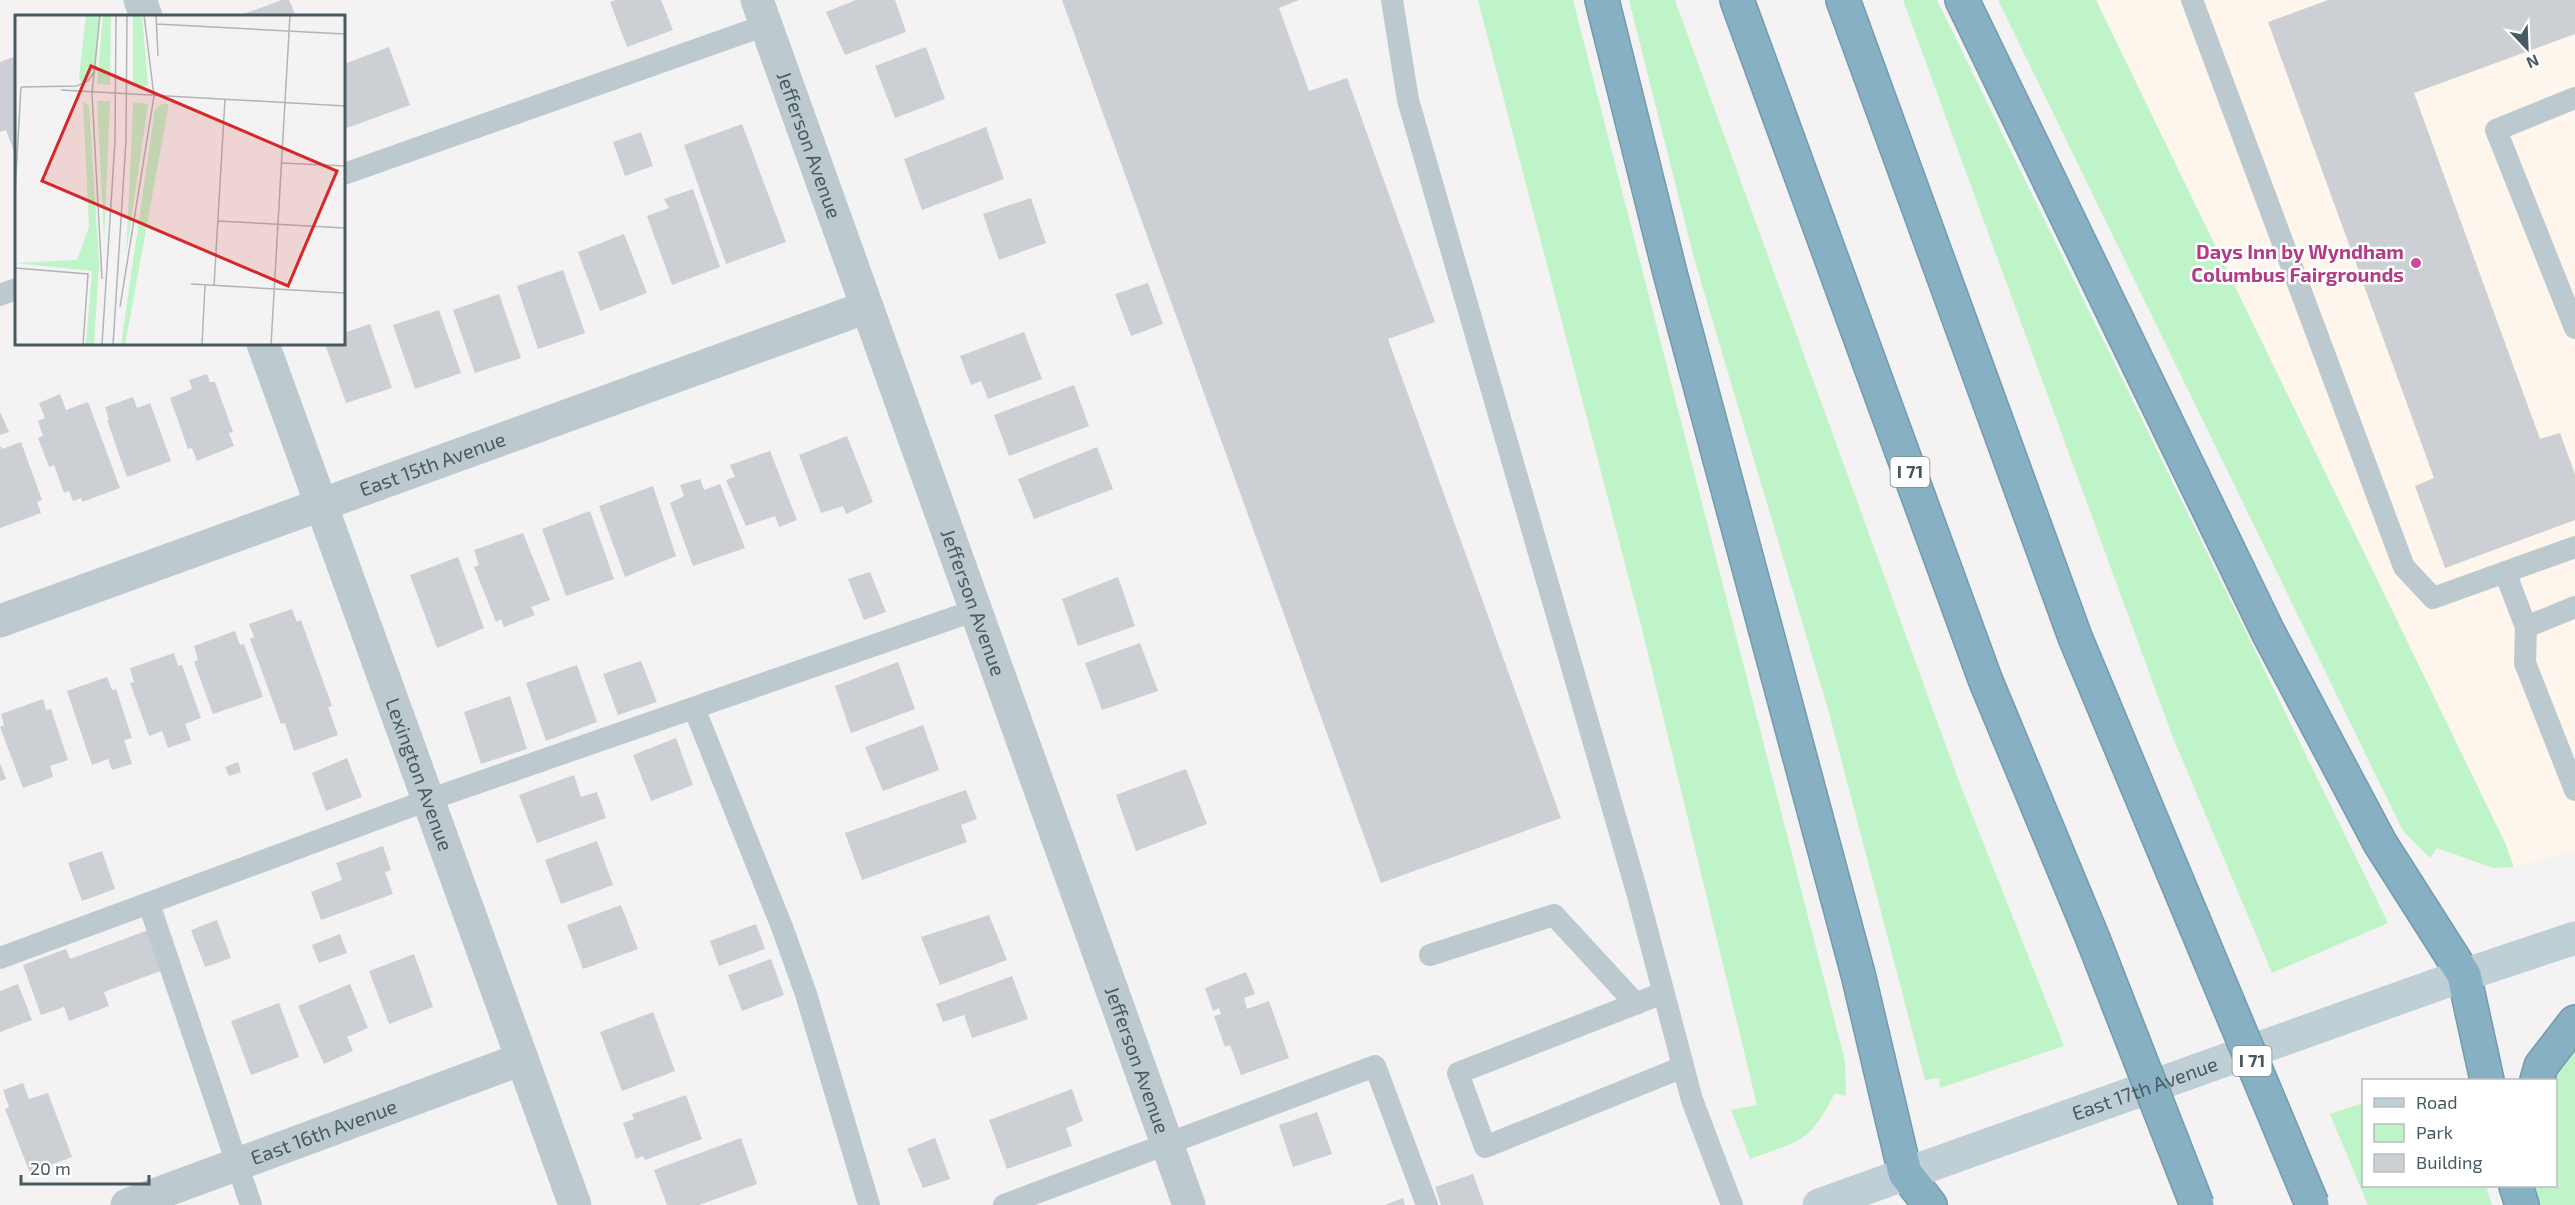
<svg xmlns="http://www.w3.org/2000/svg" width="2575" height="1205" viewBox="0 0 2575 1205" font-family="'Exo 2',sans-serif">
	<style>
		.commercial { fill: #fef5ec }
		.green { fill: #bff3c8 }
		.building { fill: #ccd0d4 }
		.lines { fill: none; stroke-linecap: round; stroke-linejoin: round }
		.highway-casing { stroke: #729baf; stroke-width: 36 }
		.lane { stroke: #bccacf; stroke-width: 22 }
		.street { stroke: #bccacf; stroke-width: 33 }
		.secondary { stroke: #becfd6; stroke-width: 33 }
		.highway { stroke: #87b0c3; stroke-width: 33 }
		.highway-bridge-casing { stroke: #729baf; stroke-width: 36; stroke-linecap: butt }
		.highway-bridge { stroke: #87b0c3; stroke-width: 33 }
		.hotel-dot { fill: #d1479c; stroke: #fff; stroke-width: 2 }
		.labels { text-anchor: middle; stroke-width: 5; stroke-linejoin: round; paint-order: stroke }
		.shield { fill: #fff; stroke: #7f8c90; stroke-width: 1.5 }
		.shield-label { font-size: 18px; font-weight: bold; fill: #485a61 }
		.street-label { font-size: 20px; fill: #485a61; stroke: #fff }
		.hotel-label { font-size: 20px; font-weight: bold; fill: #b23c85; stroke: #fff; text-anchor: end }
		.inset-road { fill: none; stroke: #afb5b8; stroke-width: 1.5 }
		.view { fill: #d62828; fill-opacity: 0.15; stroke: #d62828; stroke-width: 3 }
		.inset-edge { fill: none; stroke: #485a61; stroke-width: 3 }
	</style>
	<rect width="100%" height="100%" fill="#f4f2f2"/>
	<path class="commercial" d="M2096,0h479v850l-61,17 -8,-22z"/>
	<g class="green">
		<path d="M1478,0h95l272,1061 1,35 -11,-3c-27,51 -33,47 -85,66l-19,-49 26,-5 -114,-472z"/>
		<path d="M1629,0h46l283,779 106,267 -124,42 -1,-10 -14,2 -97,-371 -134,-451z"/>
		<path d="M1903,0h34l451,923 -116,50 -100,-238z"/>
		<path d="M1998,0h98l410,845 8,22 -21,1 -56,-20 -7,10 -27,-27z"/>
		<path d="M2575,1022v183h-49l-1,-19h31v-106h-19z"/>
		<path d="M2363,1103l1,83h122l6,19h-124l-38,-91z"/>
	</g>
	<g class="building">
		<path d="M282,0h7l7,16h-58z"/>
		<path d="M616,0h45l12,30 -46,17 -17,-45z"/>
		<path d="M856,0h39l11,32 -61,23 -19,-43z"/>
		<path d="M1062,0h237l-20,8 30,83 38,-13 88,244 -47,17 173,479 -180,65z"/>
		<path d="M2328,0h247v34l-161,59 126,346 20,-6 15,41v46l-130,48 -30,-82 19,-8 -166,-456z"/>
		<path d="M389,47l21,58 -66,24v-65z"/>
		<path d="M926,47l19,52 -50,19 -20,-52z"/>
		<path d="M16,56v101l-10,-27 -6,2v-70z"/>
		<path d="M742,124l44,118 -60,22 -42,-119z"/>
		<path d="M986,127l18,52 -82,31 -18,-51z"/>
		<path d="M641,132l12,34 -28,10 -12,-34z"/>
		<path d="M693,189l27,78 -48,18 -25,-69 22,-8 -5,-9z"/>
		<path d="M1031,198l15,45 -47,17 -16,-46z"/>
		<path d="M624,234l23,59 -47,18 -22,-59z"/>
		<path d="M563,270l22,63 -47,16 -21,-63z"/>
		<path d="M1148,283l15,41 -32,12 -16,-42z"/>
		<path d="M499,294l22,64 -46,15 -22,-63z"/>
		<path d="M439,310l22,63 -46,16 -22,-64z"/>
		<path d="M370,324l22,64 -46,15 -21,-59h19v-11z"/>
		<path d="M1024,332l18,47 -54,20 -7,-18 -10,4 -11,-29z"/>
		<path d="M207,374l3,8h5l18,50 -4,1 5,13 -37,15 -5,-13 -4,1 -18,-51 20,-8 2,-2 -3,-8z"/>
		<path d="M1074,385l15,41 -80,30 -15,-41z"/>
		<path d="M60,394l6,16 22,-8 32,86 -38,14 -1,-4 -8,3 -4,-10 -5,2 -10,-28 -5,2 -11,-29 5,-2 -5,-15 7,-3 -6,-15z"/>
		<path d="M133,397l4,11 13,-5 21,58 -44,16 -20,-57h2l-4,-13z"/>
		<path d="M0,412l9,20 -9,3z"/>
		<path d="M847,436l26,66 -27,12 -3,-8 -22,7 -22,-58z"/>
		<path d="M21,442l21,58 -5,2 4,11 -41,15v-83l2,4z"/>
		<path d="M1097,447l16,42 -79,30 -16,-40z"/>
		<path d="M770,451l27,69 -18,7 -4,-11 -29,10 -20,-46 9,-3 -5,-12z"/>
		<path d="M700,479l4,11 16,-6 25,64 -52,18 -23,-63 14,-7 -4,-11z"/>
		<path d="M653,486l23,70 -51,21 -26,-71z"/>
		<path d="M590,511l24,68 -48,17 -24,-67z"/>
		<path d="M523,533l27,67 -19,7 4,8 -31,12 -3,-8 -5,3 -22,-55 5,-2 -5,-15z"/>
		<path d="M458,557l26,71 -47,20 -27,-73z"/>
		<path d="M870,572l16,40 -22,8 -16,-41z"/>
		<path d="M1118,577l17,49 -57,20 -16,-47z"/>
		<path d="M292,609l5,13 4,-2 31,86 -4,1 10,28 -44,16 -9,-28 -4,1 -31,-85 4,-2 -5,-13z"/>
		<path d="M235,631l5,14 4,-1 19,53 -50,17 -19,-52 4,-2 -4,-14z"/>
		<path d="M1140,643l18,48 -56,19 -17,-47z"/>
		<path d="M174,653l4,13 4,-1 19,53 -16,6 6,16 -23,8 -6,-17 -13,5 -19,-53 4,-1 -4,-14z"/>
		<path d="M641,661l16,41 -39,13 -15,-41z"/>
		<path d="M898,662l17,47 -64,24 -16,-47z"/>
		<path d="M577,665l20,57 -51,19 -20,-58z"/>
		<path d="M107,677l5,13 4,-1 16,49 -8,2 8,24 -20,6 -4,-11 -16,6 -25,-74z"/>
		<path d="M510,696l17,53 -46,15 -17,-52z"/>
		<path d="M43,699l3,11 5,-1 17,51 -18,6 3,11 -30,11 -23,-61 4,-2 -3,-11z"/>
		<path d="M923,725l16,45 -56,21 -18,-44z"/>
		<path d="M676,738l17,47 -42,16 -18,-46z"/>
		<path d="M347,758l15,39 -36,14 -14,-38z"/>
		<path d="M238,762l3,10 -12,4 -4,-9z"/>
		<path d="M0,763l6,16 -6,2z"/>
		<path d="M1186,769l21,55 -71,27 -20,-56z"/>
		<path d="M574,775l7,22 16,-5 9,26 -69,25 -18,-48z"/>
		<path d="M966,790l11,29 -16,6 6,17 -105,38 -17,-47z"/>
		<path d="M597,841l16,44 -52,19 -16,-44z"/>
		<path d="M383,846l8,24 -6,2 8,22 -72,26 -10,-28 31,-12 -6,-17z"/>
		<path d="M102,851l13,38 -33,12 -14,-38z"/>
		<path d="M621,905l17,44 -55,20 -16,-44z"/>
		<path d="M989,915l18,45 -67,25 -19,-48z"/>
		<path d="M217,920l14,38 -26,9 -14,-37z"/>
		<path d="M756,924l9,25 -46,17 -9,-25z"/>
		<path d="M151,929l15,40 -62,23 5,14 -40,15 -5,-14 -23,8 -18,-50 43,-16 4,10z"/>
		<path d="M340,934l7,19 -28,10 -7,-18z"/>
		<path d="M414,954l19,53 -44,17 -20,-53z"/>
		<path d="M771,959l13,36 -42,16 -14,-36z"/>
		<path d="M1246,972l9,22 -11,4 3,11 22,-8 20,57 -48,17 -11,-30 -5,2 -11,-31 7,-2 -2,-6 -6,3 -8,-23z"/>
		<path d="M1012,976l16,43 -56,19 -8,-23 -21,7 -7,-18z"/>
		<path d="M18,984l14,36 -32,12v-41z"/>
		<path d="M350,984l18,44 -21,9 6,14 -29,13 -26,-58z"/>
		<path d="M279,1003l20,54 -48,18 -20,-54z"/>
		<path d="M653,1012l22,59 -53,20 -22,-59z"/>
		<path d="M23,1083l6,16 19,-6 24,64 -42,16 -25,-64 4,-2 -6,-17z"/>
		<path d="M1072,1089l11,32 -17,7 6,18 -65,23 -18,-49z"/>
		<path d="M686,1095l16,44 -57,21 -2,-4 -7,3 -13,-36 11,-4 -2,-5z"/>
		<path d="M1317,1112l15,42 -39,13 -14,-42z"/>
		<path d="M741,1138l16,46 -58,21h-32l-13,-35z"/>
		<path d="M935,1138l15,41 -27,9 -16,-39z"/>
		<path d="M1473,1174l11,31h-43l-6,-18z"/>
		<path d="M1403,1198l2,7h-20z"/>
	</g>
	<g class="lines">
		<g class="highway-casing">
			<g id="highway">
				<path d="M1602,0l68,273 188,701 47,199 25,32"/>
				<path d="M1737,0l248,679 108,260"/>
				<path d="M1843,0l232,637 117,280"/>
				<path d="M1962,0l306,632 112,211 84,132 23,105"/>
				<path d="M2537,1080l4,-14 34,-44"/>
				<path d="M2516,1186l6,19"/>
			</g>
		</g>
		<g class="lane">
			<path d="M1392,0l16,100 229,792 55,208 40,105"/>
			<path d="M2192,0l212,567 29,31 142,-51"/>
			<path d="M2575,98l-79,32 79,198"/>
			<path d="M344,174l422,-149"/>
			<path d="M0,295l16,-6"/>
			<path d="M2505,572l21,55 -1,36 50,127"/>
			<path d="M2526,627l49,-20"/>
			<path d="M694,708l88,219 24,67 63,211"/>
			<path d="M149,904l102,301"/>
			<path d="M1430,955l124,-40 82,89"/>
			<path d="M0,958l428,-158 548,-190"/>
			<path d="M1663,993l-205,80 27,74 198,-80"/>
			<path d="M1004,1205l371,-139 52,139"/>
		</g>
		<g class="street">
			<path d="M140,0l6,16"/>
			<path id="s1" d="M757,0l432,1205"/>
			<path id="s2" d="M263,344l312,861"/>
			<path id="s3" d="M0,621l867,-314"/>
			<path id="s4" d="M127,1205l395,-146"/>
		</g>
		<path class="secondary" id="s5" d="M1819,1205l645,-230 111,-37"/>
		<use href="#highway" class="highway"/>
		<g class="highway-bridge-casing">
			<g id="highway-bridge">
				<path d="M2192,917l120,287"/>
				<path d="M2093,939l104,266"/>
			</g>
		</g>
		<use href="#highway-bridge" class="highway-bridge"/>
	</g>
	<circle class="hotel-dot" cx="2416" cy="263" r="6"/>
	<g class="labels">
		<g class="shield">
			<rect x="1890.5" y="457" width="39" height="30" rx="4.5"/>
			<rect x="2232.5" y="1046" width="39" height="30" rx="4.5"/>
		</g>
		<g class="shield-label">
			<text x="1910" y="478">I 71</text>
			<text x="2252" y="1067">I 71</text>
		</g>
		<g class="street-label">
			<text dy="7" stroke="none"><textPath href="#s1" startOffset="154">Jefferson Avenue</textPath></text>
			<text dy="7" stroke="none"><textPath href="#s3" startOffset="460">East 15th Avenue</textPath></text>
			<text dy="7" stroke="none"><textPath href="#s1" startOffset="640">Jefferson Avenue</textPath></text>
			<text dy="7" stroke="none"><textPath href="#s2" startOffset="458">Lexington Avenue</textPath></text>
			<text dy="7" stroke="none"><textPath href="#s1" startOffset="1126">Jefferson Avenue</textPath></text>
			<text dy="7" stroke="none"><textPath href="#s5" startOffset="346">East 17th Avenue</textPath></text>
			<text dy="7" stroke="none"><textPath href="#s4" startOffset="210">East 16th Avenue</textPath></text>
		</g>
		<g class="hotel-label">
			<text x="2404" y="259">Days Inn by Wyndham<tspan x="2404" dy="23">Columbus Fairgrounds</tspan></text>
		</g>
	</g>
	<g transform="translate(15 15)">
		<rect width="330" height="330" fill="#f4f2f2"/>
		<path d="M71,0h14l-4,52 -14,17 -3,-7zM88,0h8l-1,70 -13,-1zM118,0h9l6,71 -15,-1zM68,86l6,5 10,156 -5,83h-8l6,-74 -77,-8 62,-3 12,-33zM82,86h13l-6,142 -1,-26zM118,87l15,2 -22,151 6,-123zM147,89h6v5l-43,236h-4l34,-236z" fill="#bff3c8"/>
		<path class="inset-road" d="M85,0l-8,78 10,186M141,0l2,41M141,9l189,10M6,72l56,-1 11,-5 6,-9M46,75l284,16M266,148l64,3M0,177l6,-105M203,206l127,7M0,253l73,6 -5,71M176,269l154,9M199,271l11,-187M105,292l34,-211 -10,-81M87,330l13,-204 1,-126M98,330l13,-205 1,-125M187,330l3,-60M256,330l19,-330"/>
		<path class="view" d="M76,51l246,105 -49,115 -246,-105z"/>
		<rect width="330" height="330" class="inset-edge"/>
	</g>
	<rect x="2362" y="1079" width="195" height="108" fill="#ffffff" stroke="#b6bdc0" stroke-width="1.5"/>
	<rect x="2374" y="1098" width="30" height="9" fill="#becfd6" stroke="#b6bdc0" stroke-width="1.5"/>
	<text x="2416" y="1109" font-size="18" fill="#485a61">Road</text>
	<rect x="2374" y="1124" width="30" height="18" fill="#bff3c8" stroke="#b6bdc0" stroke-width="1.5"/>
	<text x="2416" y="1139" font-size="18" fill="#485a61">Park</text>
	<rect x="2374" y="1154" width="30" height="18" fill="#ccd0d4" stroke="#b6bdc0" stroke-width="1.5"/>
	<text x="2416" y="1169" font-size="18" fill="#485a61">Building</text>
	<g transform="translate(2527 48) rotate(157)" stroke="#ffffff" stroke-width="4.5" paint-order="stroke">
	<path d="M0-4.5L10 22L0 15L-10 22Z" fill="#485a61"/>
	<text y="-9" font-size="16" font-weight="bold" text-anchor="middle" fill="#485a61">N</text>
	</g>
	<path d="M21 1175v9h128v-9" fill="none" stroke="#485a61" stroke-width="3"/>
	<text x="30" y="1175" font-size="18" fill="#485a61" stroke="#ffffff" stroke-width="4.5" paint-order="stroke">20 m</text>
</svg>
